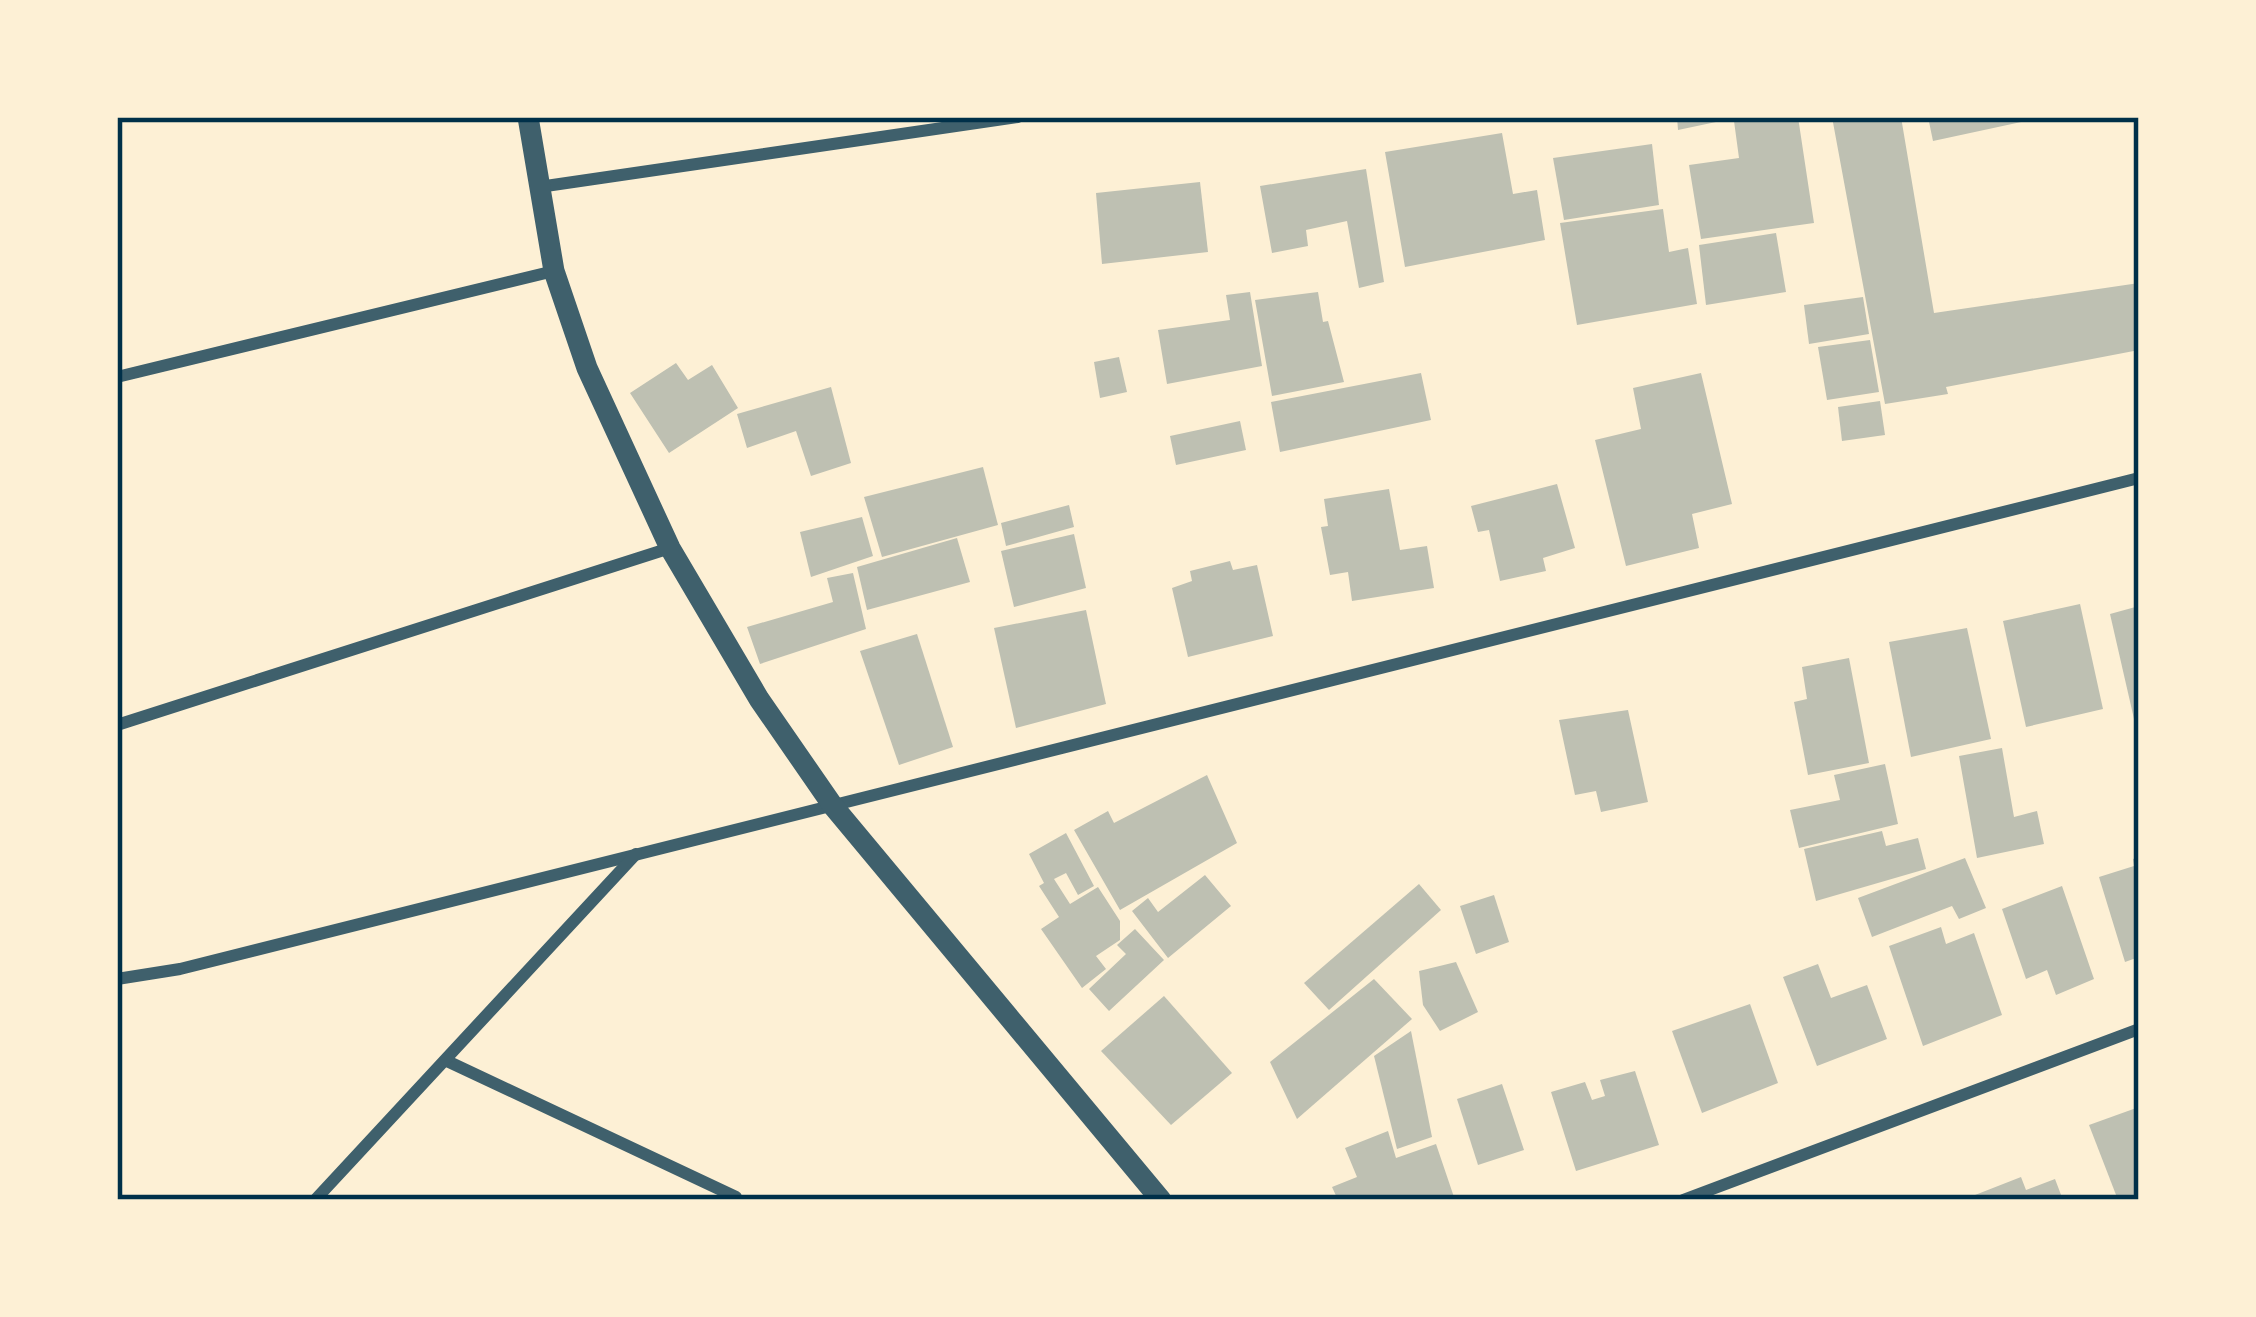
<svg xmlns="http://www.w3.org/2000/svg" width="2256" height="1317" viewBox="0 0 2256 1317" font-family="'Public Sans',sans-serif">
	<style>
		.building { fill: #bec0b2 }
		.lines { fill: none; stroke-linecap: round; stroke-linejoin: round }
		.minor { stroke: #3f606c; stroke-width: 12 }
		.tertiary { stroke: #3f606c; stroke-width: 21 }
		.neatline { fill: none; stroke: #003049; stroke-width: 4.5 }
	</style>
	<rect width="100%" height="100%" fill="#fdf0d5"/>
	<g class="building">
		<path d="M1677,117h38l1,5 -38,8z"/>
		<path d="M1769,117h29l16,106 -113,16 -12,-74 50,-7 -5,-37z"/>
		<path d="M1832,117h69l33,196 205,-30v67l-193,37 2,7 -63,10z"/>
		<path d="M1928,117h107v2l-102,22z"/>
		<path d="M1502,133l11,61 24,-4 8,50 -140,27 -20,-115z"/>
		<path d="M1652,144l7,61 -95,15 -11,-62z"/>
		<path d="M1366,169l18,113 -25,6 -12,-67 -41,9 2,16 -36,7 -12,-67z"/>
		<path d="M1200,182l8,70 -106,12 -6,-71z"/>
		<path d="M1663,209l6,43 19,-4 9,56 -120,21 -17,-102z"/>
		<path d="M1776,233l10,59 -80,13 -7,-60z"/>
		<path d="M1250,292l12,74 -95,18 -9,-54 72,-10 -4,-25z"/>
		<path d="M1318,292l5,30 5,-1 16,61 -72,14 -17,-96z"/>
		<path d="M1863,297l6,37 -60,10 -5,-39z"/>
		<path d="M1870,340l9,52 -52,8 -9,-53z"/>
		<path d="M1119,357l8,35 -27,6 -6,-36z"/>
		<path d="M676,363l12,17 24,-15 26,43 -69,45 -39,-60z"/>
		<path d="M1421,373l10,47 -151,32 -9,-50z"/>
		<path d="M1701,373l31,131 -40,10 7,34 -73,18 -31,-126 46,-11 -8,-41z"/>
		<path d="M831,387l20,76 -40,13 -15,-45 -49,17 -10,-34z"/>
		<path d="M1880,401l5,34 -43,6 -4,-34z"/>
		<path d="M1240,421l6,29 -70,15 -6,-29z"/>
		<path d="M983,467l15,58 -116,32 -18,-60z"/>
		<path d="M1557,484l18,64 -32,10 3,13 -46,10 -11,-51 -11,2 -7,-26z"/>
		<path d="M1389,489l11,61 27,-4 7,42 -82,13 -4,-29 -18,3 -9,-48 7,-1 -4,-27z"/>
		<path d="M1069,505l5,22 -68,19 -5,-23z"/>
		<path d="M862,517l11,39 -62,21 -11,-45z"/>
		<path d="M1074,534l12,54 -72,19 -13,-56z"/>
		<path d="M957,538l13,44 -103,28 -10,-43z"/>
		<path d="M1230,561l3,9 24,-5 16,71 -85,21 -16,-69 20,-7 -2,-10z"/>
		<path d="M853,573l13,56 -106,35 -13,-37 86,-25 -6,-24z"/>
		<path d="M2080,604l23,105 -77,18 -23,-106z"/>
		<path d="M2139,606v111l-5,2 -24,-105z"/>
		<path d="M1086,610l20,94 -90,24 -22,-100z"/>
		<path d="M1967,628l24,111 -80,18 -22,-115z"/>
		<path d="M917,634l36,113 -54,18 -39,-114z"/>
		<path d="M1849,658l20,105 -61,12 -14,-73 13,-3 -5,-32z"/>
		<path d="M1628,710l20,92 -47,10 -5,-21 -21,4 -16,-75z"/>
		<path d="M2002,748l12,69 23,-6 7,33 -67,14 -18,-102z"/>
		<path d="M1885,764l13,60 -99,24 -9,-38 50,-10 -6,-25z"/>
		<path d="M1207,775l30,68 -117,67 -46,-80 34,-19 6,12z"/>
		<path d="M1882,831l4,15 32,-8 8,31 -110,32 -12,-52z"/>
		<path d="M1066,833l28,53 -16,9 -12,-22 -12,6 16,25 28,-17 22,34v19l-24,16 10,13 -24,19 -41,-59 18,-12 -20,-31 5,-3 -15,-29z"/>
		<path d="M2139,857v100l-14,5 -26,-85 35,-11 -1,-7z"/>
		<path d="M1965,858l21,50 -27,11 -7,-13 -80,31 -14,-39z"/>
		<path d="M1205,875l26,31 -63,52 -36,-47 16,-13 10,14z"/>
		<path d="M1419,884l22,26 -112,100 -25,-27z"/>
		<path d="M2062,886l32,93 -38,16 -9,-25 -21,9 -24,-70z"/>
		<path d="M1494,895l15,47 -33,12 -16,-48z"/>
		<path d="M1941,927l5,17 28,-11 28,82 -79,31 -34,-100z"/>
		<path d="M1135,929l29,31 -55,51 -20,-22 37,-35 -9,-9z"/>
		<path d="M1456,962l22,50 -38,19 -17,-26 -4,-34z"/>
		<path d="M1818,964l13,34 36,-13 20,54 -70,27 -34,-89z"/>
		<path d="M1374,979l38,40 -115,100 -27,-57z"/>
		<path d="M1164,996l68,77 -61,52 -70,-74z"/>
		<path d="M1750,1004l28,79 -76,30 -30,-82z"/>
		<path d="M1411,1031l21,106 -35,12 -23,-93z"/>
		<path d="M1635,1071l24,74 -83,26 -25,-79 34,-10 7,18 13,-4 -5,-16z"/>
		<path d="M1502,1084l22,66 -46,15 -21,-66z"/>
		<path d="M2139,1107v91l-21,2 -29,-75z"/>
		<path d="M1388,1131l8,27 40,-14 19,56h-117l-6,-13 25,-10 -12,-29z"/>
		<path d="M2021,1177l5,13 29,-11 8,21h-86l-2,-5z"/>
	</g>
	<g class="lines">
		<g class="minor">
			<path d="M539,187l479,-70"/>
			<path d="M117,377l437,-106"/>
			<path d="M117,725l553,-177"/>
			<path d="M117,979l63,-10 1959,-491"/>
			<path d="M447,1061l289,136"/>
			<path d="M315,1200l321,-346"/>
			<path d="M1683,1200l456,-171"/>
		</g>
		<path class="tertiary" d="M528,117l26,154 33,97 83,180 89,151 74,107 328,394"/>
	</g>
	<rect width="2256" height="1317" fill="none" stroke="#fdf0d5" stroke-width="240"/>
	<rect x="120" y="120" width="2016" height="1077" class="neatline"/>
</svg>
